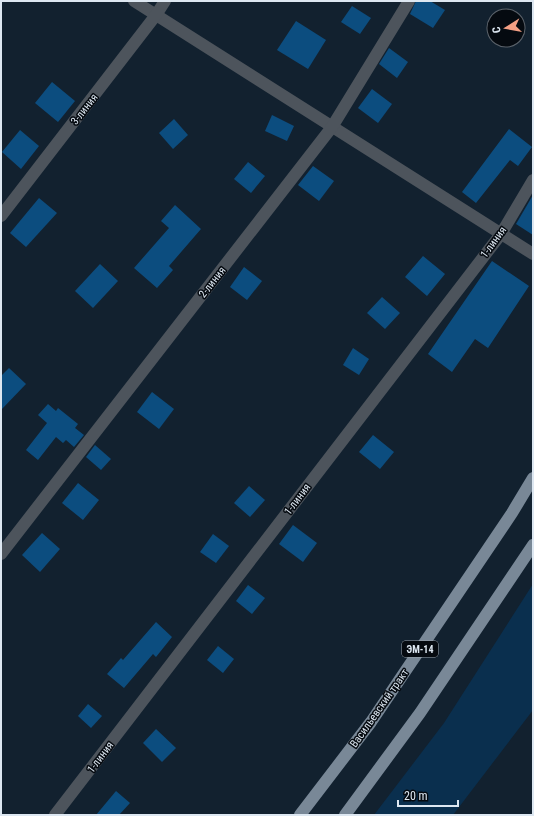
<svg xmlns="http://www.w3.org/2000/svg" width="534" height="816" viewBox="0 0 534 816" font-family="'Roboto Condensed',sans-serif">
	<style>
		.green { fill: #0a2f4e }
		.building { fill: #0c4d7f }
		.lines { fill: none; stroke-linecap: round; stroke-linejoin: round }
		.minor { stroke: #4d545c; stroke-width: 12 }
		.major { stroke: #798897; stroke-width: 12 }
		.labels { text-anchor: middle; stroke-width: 3; stroke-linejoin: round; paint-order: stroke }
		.shield { fill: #050a10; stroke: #9ca5ae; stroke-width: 1 }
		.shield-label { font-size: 10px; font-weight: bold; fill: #dde7f1 }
		.street-label { font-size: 11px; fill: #dde7f1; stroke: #050a10 }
	</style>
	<rect width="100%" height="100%" fill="#12212f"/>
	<path class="green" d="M533,584v126l-80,105h-79l70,-92z"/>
	<g class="building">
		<path d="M416,1h14l15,9 -12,18 -23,-14z"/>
		<path d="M352,6l19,12 -11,16 -19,-12z"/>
		<path d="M296,21l30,19 -18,29 -31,-19z"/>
		<path d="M389,48l19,14 -11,16 -18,-14z"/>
		<path d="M52,82l23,19 -17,21 -23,-19z"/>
		<path d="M372,89l20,15 -14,19 -20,-15z"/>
		<path d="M272,115l22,11 -7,15 -22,-10z"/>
		<path d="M174,119l14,16 -15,14 -14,-16z"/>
		<path d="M509,129l23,18 -14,19 -8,-6 -34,43 -14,-11z"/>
		<path d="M20,130l19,16 -18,23 -19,-17z"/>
		<path d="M248,162l17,14 -14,17 -17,-14z"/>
		<path d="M313,166l21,15 -15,20 -21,-16z"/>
		<path d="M533,195v40l-17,-11z"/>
		<path d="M39,198l18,15 -31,34 -16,-14z"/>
		<path d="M175,205l26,24 -32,37 4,4 -16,18 -23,-20 35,-40 -8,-7z"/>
		<path d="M423,256l22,18 -18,22 -22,-19z"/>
		<path d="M492,261l37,25 -41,62 -13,-9 -23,33 -24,-18z"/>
		<path d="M100,264l18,17 -25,27 -18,-17z"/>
		<path d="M244,267l18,14 -15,19 -17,-13z"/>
		<path d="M382,297l18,16 -15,16 -18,-16z"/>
		<path d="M353,348l16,11 -10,16 -16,-10z"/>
		<path d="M9,368l17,16 -25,26v-34z"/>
		<path d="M152,392l22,17 -15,20 -22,-17z"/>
		<path d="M48,404l8,7 2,-3 20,16 -3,4 9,7 -10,12 -8,-7 -3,3 -7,-6 -18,23 -12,-10 21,-27 -9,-8z"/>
		<path d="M373,435l21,17 -14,17 -21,-17z"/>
		<path d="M95,445l16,14 -10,11 -15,-13z"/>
		<path d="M78,483l21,17 -16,20 -21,-17z"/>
		<path d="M249,486l16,14 -15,17 -16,-14z"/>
		<path d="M293,525l24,18 -14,19 -24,-18z"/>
		<path d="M42,533l18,16 -20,23 -18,-17z"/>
		<path d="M213,534l16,12 -13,17 -16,-11z"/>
		<path d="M248,585l17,13 -13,16 -16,-13z"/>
		<path d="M156,622l16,15 -16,20 -3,-3 -29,34 -17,-14 14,-16 2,2z"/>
		<path d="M218,646l16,13 -11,14 -16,-13z"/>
		<path d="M88,704l14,12 -11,12 -13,-12z"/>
		<path d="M156,729l20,19 -14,14 -19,-19z"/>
		<path d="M116,791l14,12 -11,12h-23z"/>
	</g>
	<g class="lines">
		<g class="minor">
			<path d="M134,1l399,253"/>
			<path d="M1,216l155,-201 9,-14"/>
			<path d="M1,554l331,-427 77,-126"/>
			<path d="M55,815l446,-581 32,-54"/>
		</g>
		<g class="major">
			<path d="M300,815l71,-93 141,-209 21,-35"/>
			<path d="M345,815l75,-102 113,-168"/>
		</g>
	</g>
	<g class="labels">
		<rect class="shield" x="402" y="641" width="36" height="16" rx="3"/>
		<g class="shield-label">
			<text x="420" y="653">ЭМ-14</text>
		</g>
		<g class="street-label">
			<text transform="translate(84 109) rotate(-52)" y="4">3-линия</text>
			<text transform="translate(493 242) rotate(-54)" y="4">1-линия</text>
			<text transform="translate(212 282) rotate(-52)" y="4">2-линия</text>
			<text transform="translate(297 499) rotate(-53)" y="4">1-линия</text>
			<text transform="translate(379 708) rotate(-55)" y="4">Васильевский тракт</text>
			<text transform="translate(100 757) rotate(-53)" y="4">1-линия</text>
		</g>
	</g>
	<rect width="534" height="816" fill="none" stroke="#dde7f1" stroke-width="4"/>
	<g transform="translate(506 28) rotate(259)"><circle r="19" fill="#050a10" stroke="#5b626a"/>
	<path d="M0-3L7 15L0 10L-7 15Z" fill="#f39f84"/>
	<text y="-6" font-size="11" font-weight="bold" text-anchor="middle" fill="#dde7f1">С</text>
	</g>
	<path d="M398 800v6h60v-6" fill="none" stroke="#dde7f1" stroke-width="2"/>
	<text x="404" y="800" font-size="12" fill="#dde7f1" stroke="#050a10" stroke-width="3" paint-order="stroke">20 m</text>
</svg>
